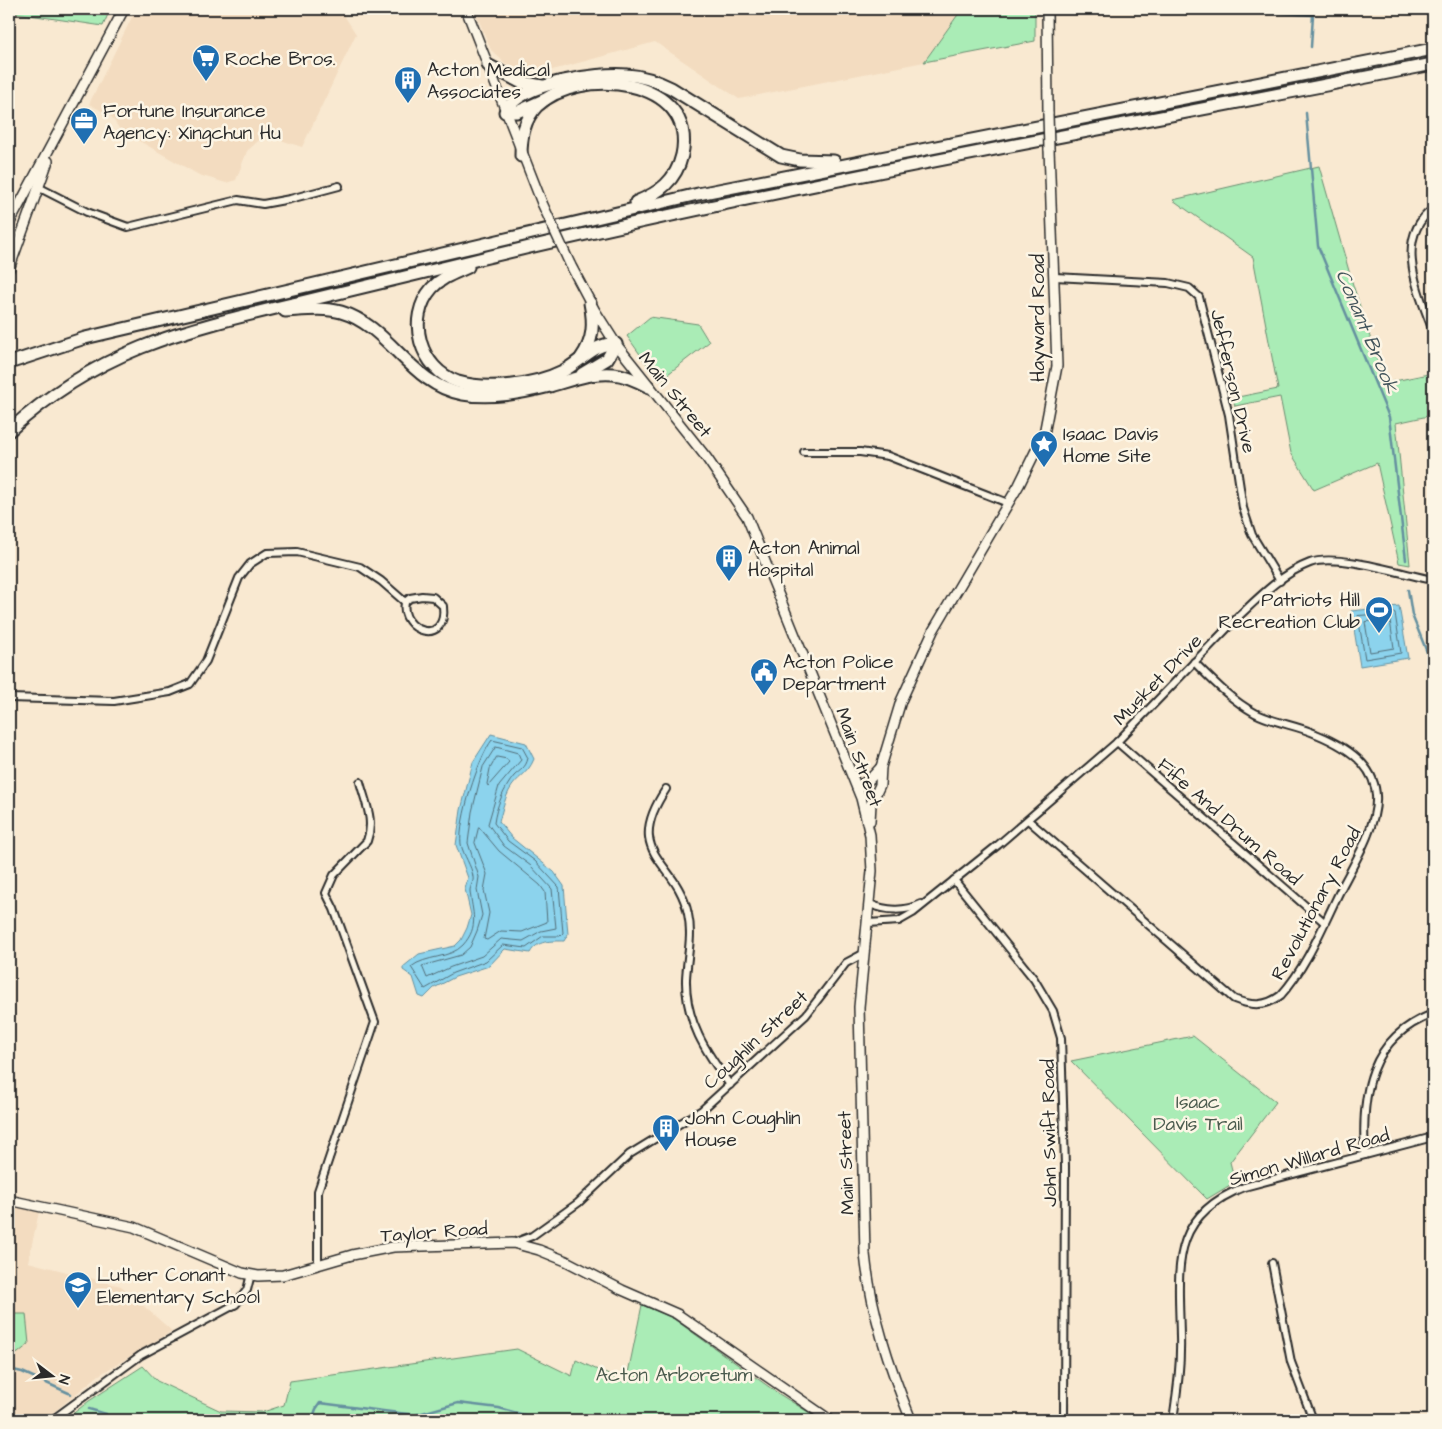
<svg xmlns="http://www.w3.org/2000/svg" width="1442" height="1429" viewBox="0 0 1442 1429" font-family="'Architects Daughter',sans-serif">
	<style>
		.built { fill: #f3dcc0 }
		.green { fill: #aaecb6; stroke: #6a8c70 }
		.water { fill: #8cd3ed; stroke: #65909f }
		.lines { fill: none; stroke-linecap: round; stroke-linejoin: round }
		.shore { stroke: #526e79; stroke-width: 1 }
		.stream { stroke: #65909f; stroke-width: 2.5 }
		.street-casing { stroke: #2b2b2b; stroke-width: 10 }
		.secondary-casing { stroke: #2b2b2b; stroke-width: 12 }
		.highway-casing { stroke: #2b2b2b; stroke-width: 15 }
		.street { stroke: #fcf5e5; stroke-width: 6 }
		.secondary { stroke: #fcf5e5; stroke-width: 9 }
		.highway { stroke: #fcf5e5; stroke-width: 11 }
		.secondary-bridge-casing { stroke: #2b2b2b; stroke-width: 12; stroke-linecap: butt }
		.secondary-bridge { stroke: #fcf5e5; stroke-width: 9 }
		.labels { text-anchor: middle; stroke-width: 5; stroke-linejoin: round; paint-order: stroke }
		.poi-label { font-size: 19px; fill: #2b2b2b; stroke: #fcf5e5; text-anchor: start }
		.street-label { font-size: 19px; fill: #2b2b2b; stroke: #fcf5e5 }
		.park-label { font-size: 19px; fill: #4b5b4e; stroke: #fcf5e5 }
		.water-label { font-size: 20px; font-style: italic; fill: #43555c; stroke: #fcf5e5 }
	</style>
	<rect width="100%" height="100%" fill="#f9e9d1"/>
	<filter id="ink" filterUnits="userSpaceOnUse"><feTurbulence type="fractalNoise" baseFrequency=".02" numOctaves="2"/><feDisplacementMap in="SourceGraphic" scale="10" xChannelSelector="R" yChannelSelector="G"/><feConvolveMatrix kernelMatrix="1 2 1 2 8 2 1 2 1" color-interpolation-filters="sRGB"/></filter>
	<g filter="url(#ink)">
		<g class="built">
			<path d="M136,9h204l16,25 -54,113 -37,-12 -18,16 -11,29 -10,3 -27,-8 -79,-45 -9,-14 -22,-12z"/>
			<path d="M474,9h488l-38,53 -185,37 -84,-57 -110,30 -22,-1 -18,-8 -14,-13z"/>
			<path d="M9,1204l30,8 -11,50 93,24 51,45 -73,44 -55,45h-35z"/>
		</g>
		<g class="green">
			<path d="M9,9h83l17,3 -6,14 -94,-14z"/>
			<path d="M962,9h73v32l-111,21z"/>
			<path d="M1319,166l34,119 32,98 48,-10v42l-37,8 14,142 -11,-2 -22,-100 -63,27 -23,-37 -11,-56 -45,9 -2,-8 45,-9 -25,-132 -80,-57z"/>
			<path d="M650,317l48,7 11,18 -50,39 -32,-45z"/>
			<path d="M1193,1036l83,66 -46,60 5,20 -28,17 -136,-138z"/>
			<path d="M642,1305l29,12 108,77 42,26h-756l24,-19 54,-35 14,15 64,30 42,1 21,-7 6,-24 227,-32 55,27 4,-16 50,23z"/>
			<path d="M9,1314h17l3,30 -11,9 -9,4z"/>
		</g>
		<g class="water">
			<path d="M1399,606l9,52 -48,8 -9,-55z"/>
			<path d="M491,734l35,9 8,16c-7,17 -17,17 -25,32 -5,9 -7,21 -10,31l13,16 42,34 10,14 4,48 -4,7c-13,0 -27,-1 -34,12l-25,-4 -16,17 -34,11 -21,11 -10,10 -5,-2 -6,-19 -10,-7v-3l16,-13 36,-8 6,-6 6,-12 4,-13 -6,-26 3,-11 -12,-33 5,-35 12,-48z"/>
		</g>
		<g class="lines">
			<g class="shore">
				<path d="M1395,613l6,40 -36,6 -7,-43z"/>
				<path d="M1390,620l4,28 -24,4 -5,-30z"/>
				<path d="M492,740l30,7 6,11c-2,10 -8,12 -14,18 -10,12 -18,31 -20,47l14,18 27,20 24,26 4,46 -3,3h-17l-17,12 -23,-3 -17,16 -33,12 -28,16 -14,-22c15,-12 39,-8 52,-22 17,-19 9,-33 7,-54 0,-5 4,-9 3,-14 -1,-11 -10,-22 -12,-33 -3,-22 17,-86 31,-104z"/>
				<path d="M496,747l22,6 3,7 -22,26 -11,38 16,22 27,20 21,23 4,39 -15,3 -18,10 -22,-2 -19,17 -31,11 -24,11 -5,-12 39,-11 9,-8 7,-16 5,-16 -5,-25 2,-13 -11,-34 4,-31 11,-45z"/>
				<path d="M497,757l10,2 2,3 -21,24 -1,-2 3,-15z"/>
				<path d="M479,827l20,24 41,34 5,7 2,30 -25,10 -21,-1 -14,9 -3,-1 5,-26 -5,-23 3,-16 -12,-31z"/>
			</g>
			<g class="stream">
				<path d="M1220,9l93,6 -2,32"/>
				<path d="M1306,113l12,133 71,171 17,143"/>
				<path d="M1408,590l4,25 21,52"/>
				<path d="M9,1369l13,3 49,22"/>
				<path d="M89,1409l17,5 1,6"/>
				<path d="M312,1420l4,-11 4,-6 95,12 43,-12 41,5 43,12"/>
				<path d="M717,1420l4,-2 26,2"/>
			</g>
			<g class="street-casing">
				<g id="street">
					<path d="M38,187l49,25 41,15 110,-27 25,4 27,-5 49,-13"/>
					<path d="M1433,209c-41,30 -13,86 0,122"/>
					<path d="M1055,277l113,6 21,5 10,9 30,118 14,93 9,27 28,46"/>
					<path d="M804,452h56l28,4 120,47"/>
					<path d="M422,596l11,1 10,9c5,41 -44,26 -38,-4l5,-4z"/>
					<path d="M9,698l105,3 56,-9 20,-8 16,-23 33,-83 11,-14 17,-11 30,-1 63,15 21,14 24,21"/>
					<path d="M1117,742l207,180"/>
					<path d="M666,789c-45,67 11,70 22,125 5,22 -1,43 -2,65 -1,42 20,73 44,106"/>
					<path d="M1028,820l206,179c17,7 32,8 47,-4 28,-31 44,-75 63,-112 36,-66 59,-113 -28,-149 -20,-9 -42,-11 -61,-21 -24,-13 -42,-32 -61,-51"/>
					<path d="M954,880l80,99 19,32 8,27 4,128 -1,254"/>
					<path d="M870,904c16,7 35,8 51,0"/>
					<path d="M868,923l31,-2 14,-8 85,-68 118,-102 123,-127c21,-20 44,-43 71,-53 27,-10 92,11 123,17"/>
					<path d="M1365,1155c-4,-60 4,-118 68,-141"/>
					<path d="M513,1243l19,-7 46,-33 52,-49 72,-44 104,-95 40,-52 17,-9"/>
					<path d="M1272,1263l19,99 22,58"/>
					<path d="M318,1266v-75l57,-169 -41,-113 -8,-16 8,-18 33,-34c8,-21 -2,-39 -7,-59"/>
					<path d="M52,1420l89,-65 95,-51 11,-14 4,-16"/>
					<path d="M1173,1420c4,-28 8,-55 7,-83 -1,-68 -12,-120 64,-150l189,-50"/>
				</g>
			</g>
			<g class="secondary-casing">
				<g id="secondary">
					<path d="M466,9l76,194"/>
					<path d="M1047,9l1,105"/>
					<path d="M9,224l115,-215"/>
					<path d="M570,264l25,47 21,33 90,113 41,60 114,281 9,37 2,36 -13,136 6,247c6,58 24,112 46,166"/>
					<path d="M9,269l39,-108"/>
					<path d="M857,787l12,-7 12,-13"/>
					<path d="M870,821l1,-17 9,-19 1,-18 20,-66 32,-70 86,-146 25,-51 13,-68 -8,-217"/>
					<path d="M9,1200l125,27 108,46 16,3 25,-1 69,-20 41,-8 120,-4 26,7 27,11 56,29 55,24 153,106"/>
				</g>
			</g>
			<g class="highway-casing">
				<g id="highway">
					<path d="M488,65l32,17 22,4"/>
					<path d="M546,99l-29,13h-12c15,-29 92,-40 122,-37 16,1 30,6 44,13l110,68 19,4 34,1"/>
					<path d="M521,156c0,-19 3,-36 16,-50 42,-40 161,-29 145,49 -6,26 -23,38 -46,47"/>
					<path d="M468,267c-13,6 -26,10 -36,21 -27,31 -12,81 26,94 30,9 77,3 105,-11 16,-8 34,-30 53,-27l-9,15 -25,15"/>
					<path d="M285,311c18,-1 38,-4 56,1 49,14 69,73 122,82 28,5 59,-1 87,-8 20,-6 42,-14 63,-12 13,1 25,7 36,13"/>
					<path d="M581,358c13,-18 13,-35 9,-55"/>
					<path d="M9,363l76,-25 613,-144 735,-145"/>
					<path d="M9,431c89,-82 174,-101 288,-128 58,-14 116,-28 174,-42 318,-77 641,-133 962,-197"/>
				</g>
			</g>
			<use href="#street" class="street"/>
			<use href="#secondary" class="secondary"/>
			<use href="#highway" class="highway"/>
			<g class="secondary-bridge-casing">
				<g id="secondary-bridge">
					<path d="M1048,114l1,35"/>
					<path d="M542,203l28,61"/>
				</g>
			</g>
			<use href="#secondary-bridge" class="secondary-bridge"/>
		</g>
	</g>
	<defs>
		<g id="supermarket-pin" transform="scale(1.4375)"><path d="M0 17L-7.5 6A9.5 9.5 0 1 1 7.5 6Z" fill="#1f6fb2" stroke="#fcf5e5"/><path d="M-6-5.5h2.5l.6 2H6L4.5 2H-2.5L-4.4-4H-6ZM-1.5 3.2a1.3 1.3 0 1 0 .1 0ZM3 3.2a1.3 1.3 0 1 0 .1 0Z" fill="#fff"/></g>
		<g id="building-pin" transform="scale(1.4375)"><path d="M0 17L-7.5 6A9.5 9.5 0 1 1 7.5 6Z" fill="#1f6fb2" stroke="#fcf5e5"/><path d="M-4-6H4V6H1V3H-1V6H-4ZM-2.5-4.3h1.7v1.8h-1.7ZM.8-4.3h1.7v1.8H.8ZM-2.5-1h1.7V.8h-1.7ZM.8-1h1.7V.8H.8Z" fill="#fff"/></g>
		<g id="office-pin" transform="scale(1.4375)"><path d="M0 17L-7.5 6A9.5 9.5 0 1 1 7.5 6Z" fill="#1f6fb2" stroke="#fcf5e5"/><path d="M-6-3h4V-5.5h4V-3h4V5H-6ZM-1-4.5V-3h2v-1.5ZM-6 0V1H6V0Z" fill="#fff"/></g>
		<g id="sight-pin" transform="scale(1.4375)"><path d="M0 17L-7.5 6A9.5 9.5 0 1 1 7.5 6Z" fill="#1f6fb2" stroke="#fcf5e5"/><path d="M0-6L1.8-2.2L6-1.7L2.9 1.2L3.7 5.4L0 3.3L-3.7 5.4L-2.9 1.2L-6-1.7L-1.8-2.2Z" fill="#fff"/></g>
		<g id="stadium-pin" transform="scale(1.4375)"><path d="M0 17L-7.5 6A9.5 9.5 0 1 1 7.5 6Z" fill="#1f6fb2" stroke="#fcf5e5"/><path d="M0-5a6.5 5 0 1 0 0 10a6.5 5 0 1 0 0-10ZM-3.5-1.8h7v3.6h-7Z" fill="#fff"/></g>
		<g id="civic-pin" transform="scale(1.4375)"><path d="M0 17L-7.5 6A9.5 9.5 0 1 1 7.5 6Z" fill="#1f6fb2" stroke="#fcf5e5"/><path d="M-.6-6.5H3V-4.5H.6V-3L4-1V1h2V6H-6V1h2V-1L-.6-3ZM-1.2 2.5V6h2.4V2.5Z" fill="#fff"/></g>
		<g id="school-pin" transform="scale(1.4375)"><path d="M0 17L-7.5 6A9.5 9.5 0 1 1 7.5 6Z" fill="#1f6fb2" stroke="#fcf5e5"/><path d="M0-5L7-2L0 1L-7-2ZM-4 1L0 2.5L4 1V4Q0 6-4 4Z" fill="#fff"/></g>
	</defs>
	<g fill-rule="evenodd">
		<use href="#supermarket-pin" x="206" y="58"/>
		<use href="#building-pin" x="408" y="80"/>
		<use href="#office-pin" x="84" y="121"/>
		<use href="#sight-pin" x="1044" y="444"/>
		<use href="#building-pin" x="729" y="558"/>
		<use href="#stadium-pin" x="1379" y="610"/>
		<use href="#civic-pin" x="764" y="672"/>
		<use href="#building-pin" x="666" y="1128"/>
		<use href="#school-pin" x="78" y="1285"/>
	</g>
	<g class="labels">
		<g class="poi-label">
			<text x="225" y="65">Roche Bros.</text>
			<text x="427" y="76">Acton Medical<tspan x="427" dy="22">Associates</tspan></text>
			<text x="103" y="117">Fortune Insurance<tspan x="103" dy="22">Agency: Xingchun Hu</tspan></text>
			<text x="1063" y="440">Isaac Davis<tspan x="1063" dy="22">Home Site</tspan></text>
			<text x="748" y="554">Acton Animal<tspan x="748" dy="22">Hospital</tspan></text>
			<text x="1360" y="606" text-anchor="end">Patriots Hill<tspan x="1360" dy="22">Recreation Club</tspan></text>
			<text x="783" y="668">Acton Police<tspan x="783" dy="22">Department</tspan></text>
			<text x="685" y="1124">John Coughlin<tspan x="685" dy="22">House</tspan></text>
			<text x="97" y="1281">Luther Conant<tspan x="97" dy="22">Elementary School</tspan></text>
		</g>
		<g class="street-label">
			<text transform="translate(1037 318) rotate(-90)" y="7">Hayward Road</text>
			<text transform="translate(1234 381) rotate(77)" y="7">Jefferson Drive</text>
			<text transform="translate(676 394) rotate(51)" y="7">Main Street</text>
			<text transform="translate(1157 679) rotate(-46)" y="7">Musket Drive</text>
			<text transform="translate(860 757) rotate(70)" y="7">Main Street</text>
			<text transform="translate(1230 821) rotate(41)" y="7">Fife And Drum Road</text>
			<text transform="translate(1315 903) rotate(-62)" y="7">Revolutionary Road</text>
			<text transform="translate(755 1039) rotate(-43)" y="7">Coughlin Street</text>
			<text transform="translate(1048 1133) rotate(-91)" y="7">John Swift Road</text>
			<text transform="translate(1309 1156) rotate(-16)" y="7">Simon Willard Road</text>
			<text transform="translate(845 1163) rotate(-92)" y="7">Main Street</text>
			<text transform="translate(434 1231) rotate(-4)" y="7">Taylor Road</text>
		</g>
		<g class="park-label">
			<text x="1198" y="1108">Isaac<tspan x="1198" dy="22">Davis Trail</tspan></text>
			<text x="674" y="1381">Acton Arboretum</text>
		</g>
		<g class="water-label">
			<text transform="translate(1368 331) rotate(67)" y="7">Conant Brook</text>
		</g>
	</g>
	<rect width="1442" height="1429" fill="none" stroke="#fcf5e5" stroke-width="30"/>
	<rect x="15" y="15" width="1412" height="1399" fill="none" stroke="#2b2b2b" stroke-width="2" filter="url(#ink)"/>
	<g transform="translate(52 1376) rotate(106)" stroke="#fcf5e5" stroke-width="4" paint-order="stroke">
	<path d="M0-4L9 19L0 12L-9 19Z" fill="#2b2b2b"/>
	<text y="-8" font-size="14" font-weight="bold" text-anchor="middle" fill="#2b2b2b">N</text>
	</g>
</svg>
